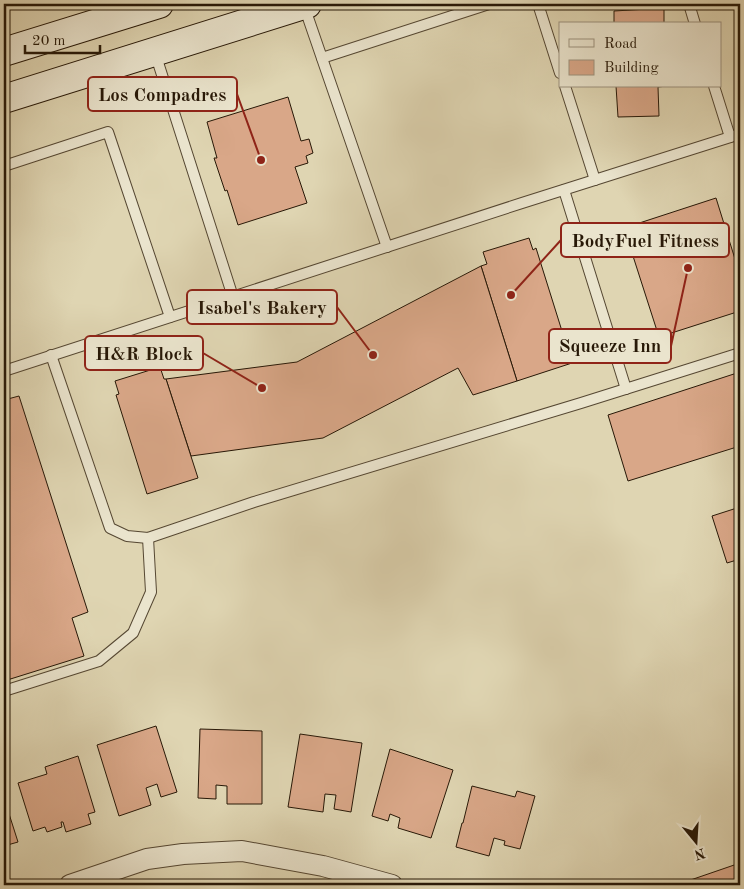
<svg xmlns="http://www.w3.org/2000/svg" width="744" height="889" viewBox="0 0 744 889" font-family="'Old Standard TT',serif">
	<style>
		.building { fill: #d9a788; stroke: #271807 }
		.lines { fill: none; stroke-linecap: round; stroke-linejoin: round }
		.lane-casing { stroke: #554732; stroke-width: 12 }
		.street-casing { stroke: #554732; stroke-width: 22 }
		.secondary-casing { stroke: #271807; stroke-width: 30 }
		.lane { stroke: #eae4cd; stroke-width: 10 }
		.street { stroke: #eae4cd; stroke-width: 20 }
		.secondary { stroke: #eae4cd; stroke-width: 28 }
		.leader { fill: none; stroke: #8f2418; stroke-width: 2 }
		.callout-dot { fill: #8f2418; stroke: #eae4cd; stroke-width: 2 }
		.callout { fill: #eae4cd; stroke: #8f2418; stroke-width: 2 }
		.callout-label { font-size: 19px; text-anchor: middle; font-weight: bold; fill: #271807 }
	</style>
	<rect width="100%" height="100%" fill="#dfd5b2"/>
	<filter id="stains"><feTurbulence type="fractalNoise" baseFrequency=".004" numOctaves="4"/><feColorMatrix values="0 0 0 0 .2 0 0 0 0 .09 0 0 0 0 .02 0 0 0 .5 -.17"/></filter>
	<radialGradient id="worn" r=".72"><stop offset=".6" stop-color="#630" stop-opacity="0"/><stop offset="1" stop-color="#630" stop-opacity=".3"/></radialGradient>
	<g class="building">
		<path d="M625,4h38l1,4 -39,2z"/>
		<path d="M664,8v16h-50v-13z"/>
		<path d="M616,86h51l-9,1 1,29 -41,1z"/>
		<path d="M288,97l13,44 8,-2 4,14 -7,3 2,7 -13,4 12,36 -69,22 -11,-35 -2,1 -11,-33h3l-10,-36z"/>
		<path d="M716,198l24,77v36l-81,26 -35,-109z"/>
		<path d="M529,238l4,12 3,-2 36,115 -55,18 -36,-115 6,-2 -4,-12z"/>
		<path d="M481,266l36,115 -44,14 -15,-27 -135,70 -132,18 -25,-77 131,-17z"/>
		<path d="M160,367l4,12h2l32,99 -51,16 -31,-99 3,-1 -4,-13z"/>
		<path d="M740,372v74l-112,35 -20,-66z"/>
		<path d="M19,396l69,216 -16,6 12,38 -80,25v-281z"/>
		<path d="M740,507v52l-13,4 -15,-47z"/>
		<path d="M156,726l21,66 -16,5 -4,-13 -11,4 5,17 -32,11 -22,-71z"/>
		<path d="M200,729l62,2v73h-35v-18l-11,-1v14l-18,-1z"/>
		<path d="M300,734l62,9 -11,69 -17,-3 2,-14 -11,-1 -2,18 -35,-5z"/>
		<path d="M390,749l63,21 -22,68 -33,-10 2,-10 -10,-4 -2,7 -16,-5z"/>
		<path d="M78,756l17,56 -7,2 3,10 -25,8 -3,-10h-2l1,5 -15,5 -2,-5 -12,4 -15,-48 29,-9 -2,-7z"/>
		<path d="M472,786l43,11 2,-6 18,5 -15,53 -16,-4 1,-4 -11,-3 -5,18 -33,-9 6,-24h1z"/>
		<path d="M4,798l14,44 -14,4z"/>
		<path d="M740,863v22h-64z"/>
	</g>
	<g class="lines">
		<g class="lane-casing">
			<g id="lane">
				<path d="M538,4l22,69"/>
				<path d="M689,4l6,20"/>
				<path d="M304,6l83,241"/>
				<path d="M155,53l78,244"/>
				<path d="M322,58l167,-54"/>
				<path d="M565,86l30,94"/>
				<path d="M714,86l16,51"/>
				<path d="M4,166l104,-34 62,185"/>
				<path d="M564,190l62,199"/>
				<path d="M51,355l59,173 17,8 21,2 106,-36 327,-99 159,-50"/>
				<path d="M4,371l518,-168 218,-69"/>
				<path d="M4,691l95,-30 34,-28 18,-41 -3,-54"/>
			</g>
		</g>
		<g class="street-casing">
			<path id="street" d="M70,885l77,-26 36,-5 59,-3 81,15 69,19"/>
		</g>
		<g class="secondary-casing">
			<g id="secondary">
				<path d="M4,52l155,-48"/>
				<path d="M4,99l303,-95"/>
			</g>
		</g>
		<use href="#lane" class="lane"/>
		<use href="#street" class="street"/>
		<use href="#secondary" class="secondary"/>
	</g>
	<path class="leader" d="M261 160L237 94M511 295L561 240M373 355L337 307M688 268L671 346M262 388L203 353"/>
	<g class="callout-dot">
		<circle cx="261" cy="160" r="5"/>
		<circle cx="511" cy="295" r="5"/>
		<circle cx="373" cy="355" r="5"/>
		<circle cx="688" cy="268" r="5"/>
		<circle cx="262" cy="388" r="5"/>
	</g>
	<g class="callout">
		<rect x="88" y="77" width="149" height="34" rx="5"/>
		<rect x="561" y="223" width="168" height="34" rx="5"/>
		<rect x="187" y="290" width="150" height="34" rx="5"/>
		<rect x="549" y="329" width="122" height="34" rx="5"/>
		<rect x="85" y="336" width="118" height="34" rx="5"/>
	</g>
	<g class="callout-label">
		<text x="162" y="101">Los Compadres</text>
		<text x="645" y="247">BodyFuel Fitness</text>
		<text x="262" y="314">Isabel's Bakery</text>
		<text x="610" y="352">Squeeze Inn</text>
		<text x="144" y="360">H&amp;R Block</text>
	</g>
	<rect width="744" height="889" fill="none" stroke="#dfd5b2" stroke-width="20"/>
	<rect x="5" y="5" width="734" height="879" fill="none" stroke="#271807" stroke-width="2.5"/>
	<rect x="10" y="10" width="724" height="869" fill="none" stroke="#271807"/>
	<rect x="559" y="22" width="162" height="65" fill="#eae4cd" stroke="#9c927e"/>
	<rect x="569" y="39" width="25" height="8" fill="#eae4cd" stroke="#9c927e"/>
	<text x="604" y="48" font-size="15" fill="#271807">Road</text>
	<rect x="569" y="60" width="25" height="15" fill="#d9a788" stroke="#9c927e"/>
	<text x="604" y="72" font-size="15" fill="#271807">Building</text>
	<g transform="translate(696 842) rotate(162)" stroke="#eae4cd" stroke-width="4" paint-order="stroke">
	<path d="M0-4L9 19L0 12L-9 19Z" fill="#271807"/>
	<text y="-8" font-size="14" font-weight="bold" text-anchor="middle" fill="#271807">N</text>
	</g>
	<path d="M25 45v8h75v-8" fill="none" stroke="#271807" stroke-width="2.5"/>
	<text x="32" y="45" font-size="15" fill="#271807" stroke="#eae4cd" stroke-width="4" paint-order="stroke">20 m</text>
	<rect width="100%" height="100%" filter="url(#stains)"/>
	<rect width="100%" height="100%" fill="url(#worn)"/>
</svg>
